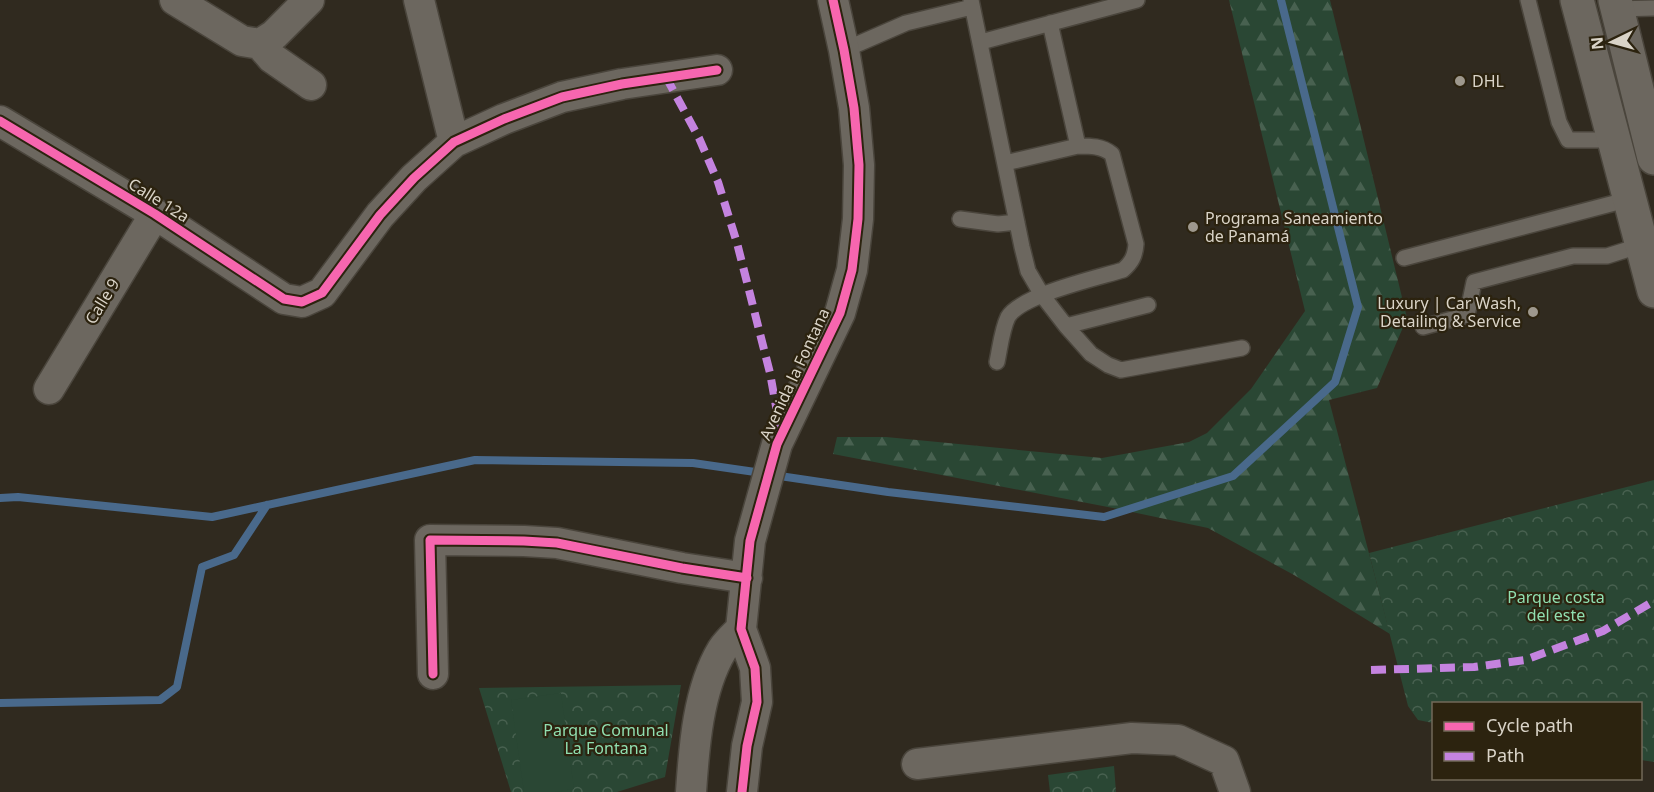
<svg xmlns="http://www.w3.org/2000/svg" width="1654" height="792" viewBox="0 0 1654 792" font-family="'Noto Sans',sans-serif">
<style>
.forest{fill:url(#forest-firs)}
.park{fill:url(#park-crowns)}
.pitch{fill:#2a4734}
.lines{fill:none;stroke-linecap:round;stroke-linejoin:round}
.stream{stroke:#49698b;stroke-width:8}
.service-casing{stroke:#4a453c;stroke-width:18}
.minor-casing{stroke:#4a453c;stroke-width:33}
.secondary-casing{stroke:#4a453c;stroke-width:36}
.service{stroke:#6c675f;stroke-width:15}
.minor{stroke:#6c675f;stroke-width:30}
.secondary{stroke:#6c675f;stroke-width:33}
.quiet{stroke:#c483df;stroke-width:8;stroke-dasharray:15 8;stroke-linecap:butt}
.cycleway-casing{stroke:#2c230f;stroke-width:13}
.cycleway{stroke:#f766af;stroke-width:9}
.poi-dot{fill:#9e988d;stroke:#2c230f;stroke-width:2}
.labels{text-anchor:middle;stroke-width:4.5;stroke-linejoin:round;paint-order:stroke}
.poi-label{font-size:16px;fill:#dad4c8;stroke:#2c230f;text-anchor:start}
.street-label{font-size:16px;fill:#dad4c8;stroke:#2c230f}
.park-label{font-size:16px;fill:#90dfb0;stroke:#2c230f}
</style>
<defs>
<pattern id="forest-firs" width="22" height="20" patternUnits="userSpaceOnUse" patternTransform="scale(1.5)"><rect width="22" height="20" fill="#2a4734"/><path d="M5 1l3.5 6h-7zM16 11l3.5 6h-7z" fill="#486150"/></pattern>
<pattern id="park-crowns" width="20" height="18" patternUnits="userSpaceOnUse" patternTransform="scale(1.5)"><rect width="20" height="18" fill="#2a4734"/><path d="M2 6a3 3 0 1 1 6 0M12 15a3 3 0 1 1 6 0" fill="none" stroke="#486150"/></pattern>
</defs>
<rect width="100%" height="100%" fill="#302a1f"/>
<path class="forest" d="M 1229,0 L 1330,0 L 1407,318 L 1377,388 L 1329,400 L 1390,634 L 1294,575 L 1208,528 L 1113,508 L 833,454 L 837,437 L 886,437 L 1102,458 L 1189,442 L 1207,433 L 1251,389 L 1305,311 Z"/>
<path class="park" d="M 1654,480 L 1654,762 L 1641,760 L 1640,704 L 1434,704 L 1433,723 L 1418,720 L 1408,706 L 1369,553 Z
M 681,685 L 665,777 L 617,792 L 511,792 L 479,688 Z
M 1114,766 L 1116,792 L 1050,792 L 1048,775 Z"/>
<path class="pitch" d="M 561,693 L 574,789 L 555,792 L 524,792 L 511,700 Z"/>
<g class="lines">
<path class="stream" d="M 773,475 L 888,492 L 1104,517 L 1233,476 L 1335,382 L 1358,307 L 1281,0
M 0,498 L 18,497 L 212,517 L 475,460 L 693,463 L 762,473
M 0,703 L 160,700 L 177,687 L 202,567 L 234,555 L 267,505"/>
<defs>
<path id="service" d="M 971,0 L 1022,247 L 1028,271 L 1042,295 L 1066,326 L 1091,354 L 1108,365 L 1121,370 L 1242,348
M 1528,0 L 1559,122 L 1568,140 L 1614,140
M 1617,9 L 1654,8
M 1050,23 L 1078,146
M 981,42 L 1137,0
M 844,50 L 906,23 L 972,7
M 960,219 L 998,224 L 1017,222
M 1404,258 L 1630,199
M 1066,326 L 1148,305
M 1423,327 L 1467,315 L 1474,282 L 1573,256 L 1607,256 L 1642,245
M 997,362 C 1000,348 1002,329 1008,317 C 1021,295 1097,278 1123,270 C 1132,262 1135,256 1136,244 L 1112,154 C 1102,146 1091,146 1078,146 L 1005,163"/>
<path id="minor" d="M 175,0 L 242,41 L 260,44
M 419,0 L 454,142
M 260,44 L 272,58 L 311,85
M 260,44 L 274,35 L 309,0
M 0,121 L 155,214 L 284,299 L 302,302 L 322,293 L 380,215 L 414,178 L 454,142 L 504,119 L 562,97 L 622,84 L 717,70
M 49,389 L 155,214
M 433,674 L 430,540 L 524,541 L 557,543 L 682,568 L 747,578
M 917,764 L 1132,738 L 1178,740 L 1224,761 L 1235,792
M 691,792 C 694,747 698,690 722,650 C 727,642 735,635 741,629
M 742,792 L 747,746 L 757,702 L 755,668 L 741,629 L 750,541 L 777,444 L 840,313 L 852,270 L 858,219 L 859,165 L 854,108 L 844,50 L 833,0"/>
<path id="secondary" d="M 1577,0 L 1654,291
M 1615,0 L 1654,158"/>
</defs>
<use href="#service" class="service-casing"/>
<use href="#minor" class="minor-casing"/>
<use href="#secondary" class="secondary-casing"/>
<use href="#service" class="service"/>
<use href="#minor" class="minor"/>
<use href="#secondary" class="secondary"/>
<path class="quiet" d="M 666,77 L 699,138 L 718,182 L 737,243 L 770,373 L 781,434
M 1371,670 L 1474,667 L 1525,660 L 1603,631 L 1654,601"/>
<defs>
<path id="cycleway" d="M 0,121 L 155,214 L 284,299 L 302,302 L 322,293 L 380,215 L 414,178 L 454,142 L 504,119 L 562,97 L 622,84 L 717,70
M 433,674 L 430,540 L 524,541 L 557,543 L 682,568 L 747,578
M 742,792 L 747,746 L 757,702 L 755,668 L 741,629 L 750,541 L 777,444 L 840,313 L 852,270 L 858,219 L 859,165 L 854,108 L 844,50 L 833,0"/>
</defs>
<use href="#cycleway" class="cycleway-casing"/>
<use href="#cycleway" class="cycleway"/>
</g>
<g class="poi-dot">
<circle cx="1460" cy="81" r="6"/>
<circle cx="1193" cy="227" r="6"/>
<circle cx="1533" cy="312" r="6"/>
</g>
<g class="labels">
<g class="poi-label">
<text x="1472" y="87">DHL</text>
<text x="1205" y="224">Programa Saneamiento<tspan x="1205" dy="18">de Panamá</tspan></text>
<text x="1521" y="309" text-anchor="end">Luxury | Car Wash,<tspan x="1521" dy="18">Detailing &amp; Service</tspan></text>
</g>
<g class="street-label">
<text transform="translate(159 200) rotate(32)" y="6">Calle 12a</text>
<text transform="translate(102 301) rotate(-59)" y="6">Calle 9</text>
<text transform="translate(794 374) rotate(-65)" y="6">Avenida la Fontana</text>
</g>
<g class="park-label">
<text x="1556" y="603">Parque costa<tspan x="1556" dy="18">del este</tspan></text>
<text x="606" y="736">Parque Comunal<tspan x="606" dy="18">La Fontana</tspan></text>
</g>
</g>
<rect x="1432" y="702" width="210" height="78" fill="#2c230f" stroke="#726a59" stroke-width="1.5"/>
<rect x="1444" y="722" width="30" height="9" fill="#f766af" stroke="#726a59" stroke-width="1.5"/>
<text x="1486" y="732" font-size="18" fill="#dad4c8">Cycle path</text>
<rect x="1444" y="752" width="30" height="9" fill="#c483df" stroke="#726a59" stroke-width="1.5"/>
<text x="1486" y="762" font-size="18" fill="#dad4c8">Path</text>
<g transform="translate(1612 42) rotate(265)" stroke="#2c230f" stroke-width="4.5" paint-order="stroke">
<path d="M0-4.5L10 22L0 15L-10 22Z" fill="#dad4c8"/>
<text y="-9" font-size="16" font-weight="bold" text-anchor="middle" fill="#dad4c8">N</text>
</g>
</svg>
